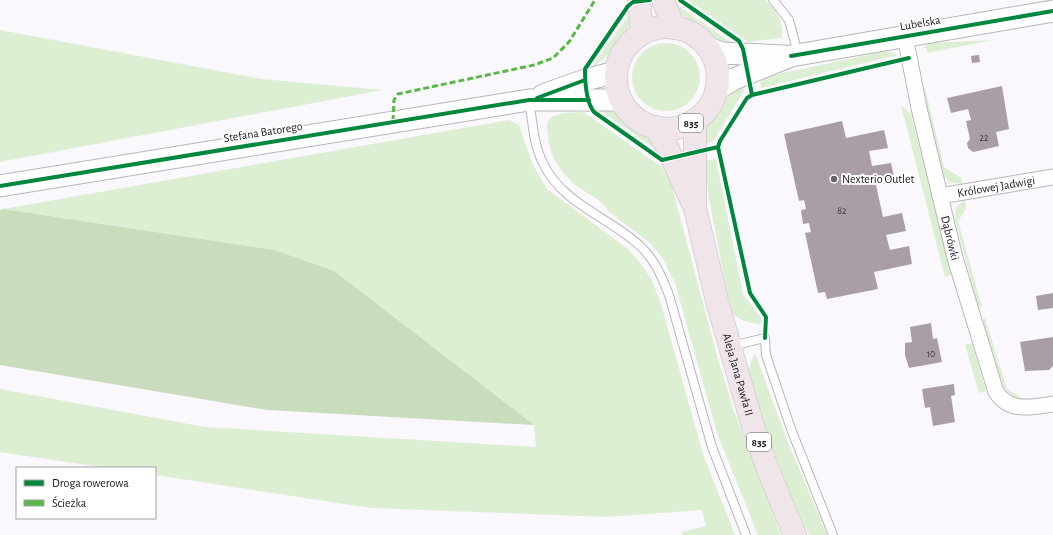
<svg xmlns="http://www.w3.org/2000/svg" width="1053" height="535" viewBox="0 0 1053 535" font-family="'Alegreya Sans',sans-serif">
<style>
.green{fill:#ddefd2}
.forest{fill:#c9ddbd}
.building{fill:#a99da8}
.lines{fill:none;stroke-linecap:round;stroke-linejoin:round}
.lane-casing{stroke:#b9b6bb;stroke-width:10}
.street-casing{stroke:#b9b6bb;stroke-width:17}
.secondary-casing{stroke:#b9b6bb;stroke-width:23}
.primary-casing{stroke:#d4d2d6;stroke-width:24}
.lane{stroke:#fefeff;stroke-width:8}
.street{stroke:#fefeff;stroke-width:15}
.secondary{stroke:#fefeff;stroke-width:21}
.primary{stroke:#f0e6ea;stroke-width:22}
.quiet{stroke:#58b947;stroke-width:3;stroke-dasharray:6 3;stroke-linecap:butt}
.cycleway-casing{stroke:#fff;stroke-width:6}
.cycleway{stroke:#00873e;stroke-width:4}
.poi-dot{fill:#68666b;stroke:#fff;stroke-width:1.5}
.labels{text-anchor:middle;stroke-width:4;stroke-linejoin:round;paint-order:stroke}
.number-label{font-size:10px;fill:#3e3940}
.shield{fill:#fff;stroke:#5f5d61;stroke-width:1}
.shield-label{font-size:11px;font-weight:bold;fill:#1a181d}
.street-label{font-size:12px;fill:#1a181d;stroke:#fff}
.poi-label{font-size:12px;fill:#1a181d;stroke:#fff;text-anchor:start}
</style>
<rect width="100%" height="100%" fill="#faf7fd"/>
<path class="green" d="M 688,0 L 765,0 C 777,11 784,22 782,38 L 748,42 Z
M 674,3 L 735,45 C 732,45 726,46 723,44 C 715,42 711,34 705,30 C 696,23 676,16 674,3 Z
M 632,10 L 631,22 L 627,30 L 619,37 L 609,54 L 590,70 Z
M 0,30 L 262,79 L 383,90 L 0,162 Z
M 993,40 L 928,53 L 926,48 L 921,49 L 930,43 Z
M632 77a34 34 0 1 1 68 0a34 34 0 1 1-68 0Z
M 886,51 L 898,55 L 761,88 L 760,78 Z
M 743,84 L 744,91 L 714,140 L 707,144 L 700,145 C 703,130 709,123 717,112 C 726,100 731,92 743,84 Z
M 925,88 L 944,167 L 961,178 L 962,184 L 949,182 L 943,175 L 923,90 Z
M 901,105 L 911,114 L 952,273 L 949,276 L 945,277 Z
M 598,109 L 609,109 L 614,111 L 630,127 L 653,142 L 661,153 Z
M 585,112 L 586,115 L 588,115 L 663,168 L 664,173 L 668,172 L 718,359 L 734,411 L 781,535 L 758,535 L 717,433 L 675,283 L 663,259 L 650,243 L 609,212 C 604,201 591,196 581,189 C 564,177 549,157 548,136 C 548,132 546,127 547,124 C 550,111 574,113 585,112 Z
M 509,120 L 519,125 L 532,163 L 547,189 L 628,249 L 638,260 L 652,280 L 661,304 L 703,454 L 735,535 L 683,535 L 681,532 L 706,526 L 702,510 L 607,517 L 371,508 L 155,475 L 155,468 L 107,468 L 0,452 L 0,389 L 205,427 L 536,447 L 534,425 L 274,250 L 3,209 Z
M 716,159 L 743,294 L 761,318 L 761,324 C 749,324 733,318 728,307 L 729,302 L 710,205 L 704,161 Z
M 965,200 L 966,209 L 958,221 L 982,307 L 978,306 L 955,220 L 956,207 Z
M 985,318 L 1007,389 L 1024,399 L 1013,397 L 1004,388 L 983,321 Z
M 972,343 L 986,391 L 979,393 L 965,345 Z
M 755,353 L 787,440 L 827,535 L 809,535 L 788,489 L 748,379 L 750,364 Z"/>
<path class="forest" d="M 3,209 L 274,250 L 334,271 L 534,425 L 267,410 L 0,365 L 0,210 Z"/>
<path class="building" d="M 979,55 L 980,62 L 972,63 L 971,56 Z
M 1002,86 L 1009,129 L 996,132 L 999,146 L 973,152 L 968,148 L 967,143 L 970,139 L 966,121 L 971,120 L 968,109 L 951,113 L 947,98 Z
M 842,121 L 846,138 L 884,130 L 888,148 L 869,151 L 872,166 L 891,163 L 895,181 L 876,185 L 883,217 L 902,213 L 906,231 L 886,235 L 890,250 L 909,246 L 912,264 L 874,272 L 878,289 L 827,299 L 825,292 L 818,293 L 805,233 L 811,232 L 809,223 L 803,224 L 801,210 L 806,209 L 804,200 L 799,201 L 784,134 Z
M 1053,293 L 1053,308 L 1038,310 L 1036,296 Z
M 931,323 L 933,339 L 937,338 L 942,362 L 909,368 L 905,355 L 905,343 L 912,342 L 910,327 Z
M 1053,337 L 1053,366 L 1049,370 L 1025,371 L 1020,342 Z
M 954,384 L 955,395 L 951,396 L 955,422 L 933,426 L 930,407 L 925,408 L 922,389 Z"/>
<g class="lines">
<defs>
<path id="lane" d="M 773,0 L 789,20 L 798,54
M 529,101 C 533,122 533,144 543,163 C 562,204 609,217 639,245 C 654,258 662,277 669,295 L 712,447 L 746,535
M 731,346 L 765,338 L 766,355 L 791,429 L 833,535"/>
<g id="street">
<path id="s1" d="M 905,36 L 919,108 L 955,258 L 996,392 C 1010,413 1031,407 1053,404"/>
<path id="s2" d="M 940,196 L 1053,177"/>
</g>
<path id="secondary" d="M 708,48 L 722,53 L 784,56
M 716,90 L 734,79 L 791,56 L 1053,11
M 543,95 L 585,80 L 616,72
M 0,186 L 529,100 L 621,100"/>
<g id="primary">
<path d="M 639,0 L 642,33"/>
<path d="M 663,0 L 674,28"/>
<circle cx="667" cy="78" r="51"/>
<path id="s3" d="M 695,120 L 695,208 L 717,301 L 752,423 L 768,470 L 795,535"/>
<path d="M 655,127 L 666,145 L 692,202"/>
</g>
</defs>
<use href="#lane" class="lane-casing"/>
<use href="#street" class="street-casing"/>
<use href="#secondary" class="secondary-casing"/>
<use href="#primary" class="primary-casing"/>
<use href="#lane" class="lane"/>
<use href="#street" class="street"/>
<use href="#secondary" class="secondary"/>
<use href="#primary" class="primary"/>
<path class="quiet" d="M 393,121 L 394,100 L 398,94 L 534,65 L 553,58 L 569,42 L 595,0"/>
<defs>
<path id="cycleway" d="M 650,0 L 633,2 L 628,6 L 585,69 C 585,81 586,102 594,112 L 662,160 L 718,147 L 720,141 L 747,98 L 752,95 L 743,49 L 739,41 L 680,0
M 791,56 L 1053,11
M 752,95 L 909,58
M 537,98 L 585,80
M 718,147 L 750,293 L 766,317 L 765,338
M 0,186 L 529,100 L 589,100"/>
</defs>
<use href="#cycleway" class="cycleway-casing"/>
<use href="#cycleway" class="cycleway"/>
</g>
<circle class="poi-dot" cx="834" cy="179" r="4"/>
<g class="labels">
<g class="number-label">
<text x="984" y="141">22</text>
<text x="842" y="214">82</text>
<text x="931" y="357">10</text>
</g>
<g class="shield">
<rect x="679" y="114" width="24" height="18" rx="3"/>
<rect x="747" y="433" width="24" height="18" rx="3"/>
</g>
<g class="shield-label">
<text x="691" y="127">835</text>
<text x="759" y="446">835</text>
</g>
<g class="street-label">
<text transform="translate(920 23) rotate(-10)" y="4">Lubelska</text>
<text transform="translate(263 132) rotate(-9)" y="4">Stefana Batorego</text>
<text dy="4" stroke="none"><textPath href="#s2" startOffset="57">Królowej Jadwigi</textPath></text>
<text dy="4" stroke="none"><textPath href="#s1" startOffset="207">Dąbrówki</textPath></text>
<text dy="4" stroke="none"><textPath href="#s3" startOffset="260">Aleja Jana Pawła II</textPath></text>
</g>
<g class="poi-label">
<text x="842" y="183">Nexterio Outlet</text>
</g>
</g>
<rect x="16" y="467" width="140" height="52" fill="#ffffff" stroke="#a3a3a5"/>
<rect x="24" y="480" width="20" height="6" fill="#00873e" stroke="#a3a3a5"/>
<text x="52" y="487" font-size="12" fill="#1a181d">Droga rowerowa</text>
<rect x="24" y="500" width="20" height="6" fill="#58b947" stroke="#a3a3a5"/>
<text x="52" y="507" font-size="12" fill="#1a181d">Ścieżka</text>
</svg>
